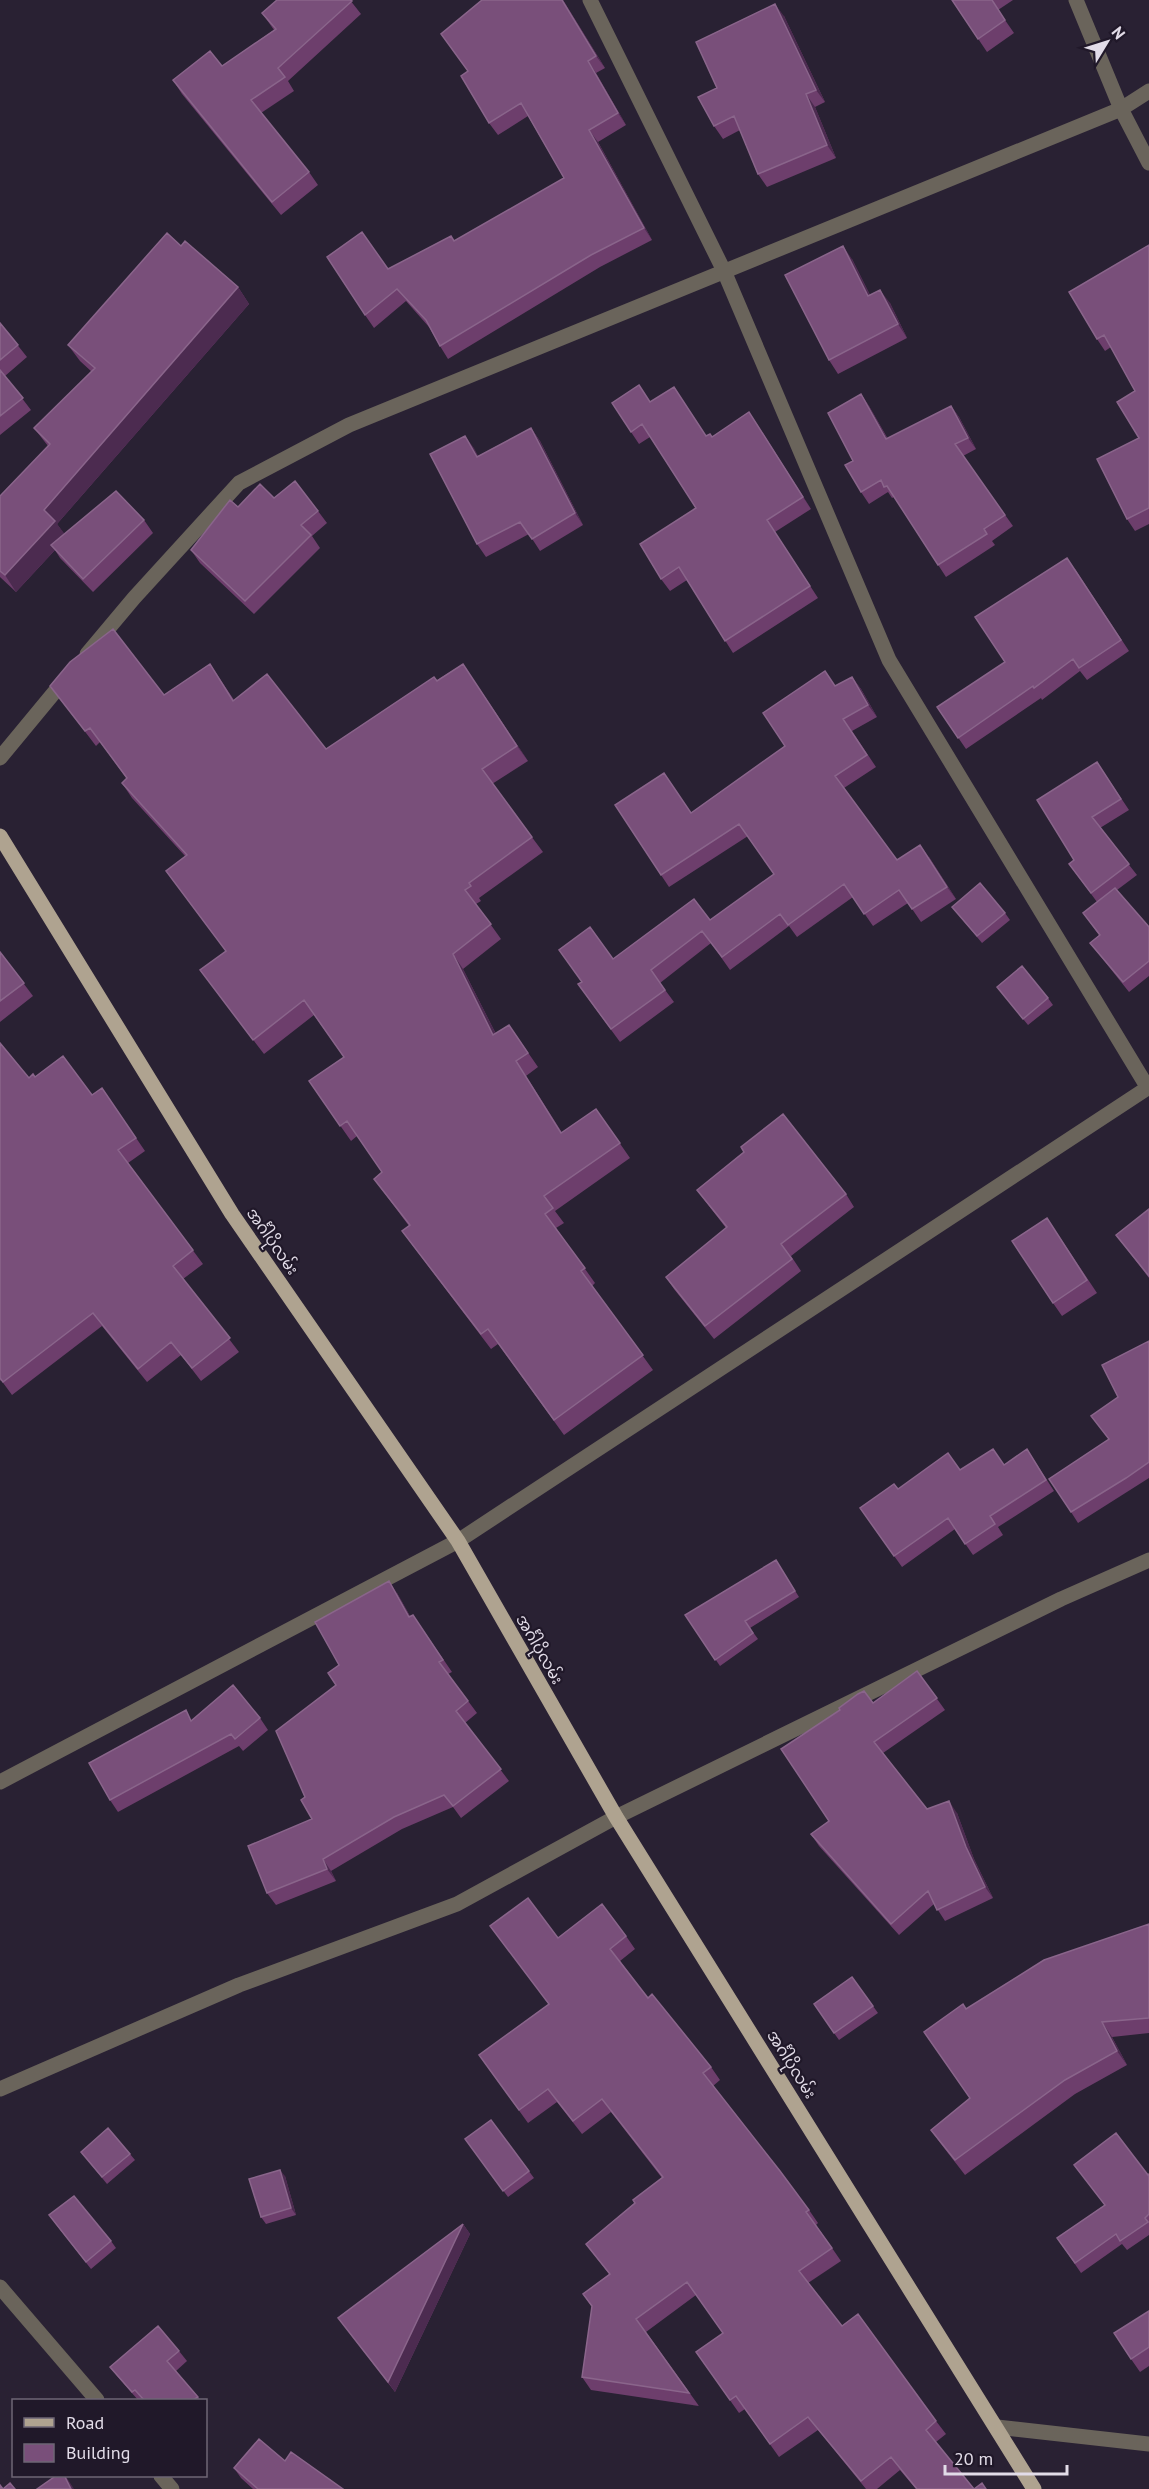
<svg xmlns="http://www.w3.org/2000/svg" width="1149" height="2489" viewBox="0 0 1149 2489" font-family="'PT Sans','Noto Sans Myanmar',sans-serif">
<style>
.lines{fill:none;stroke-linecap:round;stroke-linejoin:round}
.minor{stroke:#6a645b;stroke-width:15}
.primary{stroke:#afa390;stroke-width:15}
.wall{fill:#6d3e6c}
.shaded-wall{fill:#4c2b50}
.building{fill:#794f7a;stroke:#8a658b;stroke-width:1.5}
.labels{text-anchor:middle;stroke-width:4.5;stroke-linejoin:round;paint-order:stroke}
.street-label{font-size:16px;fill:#e2dce8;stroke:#201829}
</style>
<rect width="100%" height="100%" fill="#292133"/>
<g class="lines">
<path class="minor" d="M 590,0 L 724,271 L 889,660 L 1148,1088
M 1076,0 L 1121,109 L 1149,163
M 87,654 L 134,598 L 239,483 L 349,425 L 1121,109 L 1149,91
M 0,758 L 67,677
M 0,1782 L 458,1541 L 1149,1087
M 0,2089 L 239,1985 L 457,1904 L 616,1817 L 1061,1599 L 1149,1560
M 0,2287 L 97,2400
M 997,2427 L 1149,2444
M 161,2476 L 172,2489"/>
<path class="primary" d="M 0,836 L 232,1214 L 458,1541 L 616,1817 L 1034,2489"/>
</g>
<path class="wall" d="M 350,0 L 361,14 L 288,81 L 294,91 L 261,113 L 309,172 L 318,185 L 281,215 L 182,94 L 173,80 L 222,66 L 274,30 L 262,13 Z
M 482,0 L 563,0 L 605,68 L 596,73 L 626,125 L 598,142 L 652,240 L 600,267 L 448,359 L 440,346 L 429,327 L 406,301 L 374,328 L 365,315 L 388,269 L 455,241 L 564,178 L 528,116 L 498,135 L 489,123 L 468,71 L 441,34 Z
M 952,0 L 1013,0 L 998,10 L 1014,33 L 987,52 Z
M 784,16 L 825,102 L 815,107 L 836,158 L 767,187 L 758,174 L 740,130 L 723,139 L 714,126 L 717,88 Z
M 1149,245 L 1149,524 L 1135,531 L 1127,519 L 1139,438 L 1135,391 L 1111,347 L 1105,351 L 1097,339 Z
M 181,246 L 238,287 L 249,304 L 57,524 L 64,534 L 144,520 L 153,533 L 93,592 L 60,558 L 55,550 L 16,592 L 0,577 L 0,496 L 48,446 L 34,428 L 92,372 L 80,361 L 68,345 Z
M 852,259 L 870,295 L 890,303 L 907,338 L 838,374 L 829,360 Z
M 0,323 L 27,357 L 5,376 L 31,410 L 0,435 Z
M 674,387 L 706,436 L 712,436 L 757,424 L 811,509 L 775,532 L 818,598 L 733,653 L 687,580 L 670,591 L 661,579 L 696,508 L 650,437 L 639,444 L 631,432 L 651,402 Z
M 861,394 L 869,406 L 888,439 L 951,406 L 959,417 L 976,449 L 963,456 L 1013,526 L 992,541 L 995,545 L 946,577 L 894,497 L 892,498 L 888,492 L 869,504 L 861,492 L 853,461 Z
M 531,428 L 540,441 L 583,525 L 540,551 L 529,534 L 486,557 L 477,544 L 465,436 L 478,456 Z
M 274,498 L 318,511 L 327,523 L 312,536 L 320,548 L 254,614 L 200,563 L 191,550 L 238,507 Z
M 1075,569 L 1129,651 L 1087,680 L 1080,671 L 1042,700 L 1041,698 L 966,749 L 937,707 L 1005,662 Z
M 210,664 L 234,700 L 326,749 L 463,664 L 528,761 L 492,784 L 543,852 L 479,898 L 481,901 L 476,904 L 501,939 L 463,969 L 496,1034 L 509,1025 L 538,1067 L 526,1076 L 562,1133 L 596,1109 L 630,1158 L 555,1211 L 564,1223 L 556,1228 L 595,1283 L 592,1286 L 653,1370 L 564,1435 L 498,1344 L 491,1349 L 413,1246 L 402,1231 L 409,1226 L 374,1179 L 382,1172 L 357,1136 L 351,1141 L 309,1081 L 344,1057 L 314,1015 L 264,1054 L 200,970 L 226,951 L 166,871 L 185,856 L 132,798 L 122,783 L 127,779 L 100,742 L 96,746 L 50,686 L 164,695 Z
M 852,677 L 861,689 L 877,717 L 852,731 L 876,767 L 844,788 L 897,860 L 929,857 L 956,899 L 921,922 L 908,903 L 873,926 L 853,897 L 797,937 L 789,926 L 730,970 L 711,943 L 660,983 L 674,1002 L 620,1042 L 587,997 L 582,982 L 613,959 L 710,920 L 774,874 L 748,836 L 669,887 L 661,875 L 691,813 L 785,746 L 836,686 Z
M 1097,762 L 1129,810 L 1100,828 L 1137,875 L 1117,890 L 1149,927 L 1149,976 L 1129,992 L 1090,943 L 1099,935 L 1083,913 L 1097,902 L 1069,864 L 1074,860 Z
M 952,907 L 1005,913 L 1010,920 L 982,943 Z
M 0,952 L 33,996 L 0,1022 Z
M 997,987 L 1048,998 L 1053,1005 L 1028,1025 Z
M 0,1043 L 29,1078 L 35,1077 L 92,1095 L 102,1088 L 145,1151 L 128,1163 L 203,1264 L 183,1279 L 239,1352 L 201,1381 L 181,1355 L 147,1382 L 102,1326 L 12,1395 L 1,1380 L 0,1381 Z
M 697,1190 L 846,1194 L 854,1207 L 791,1256 L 801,1271 L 714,1339 L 674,1289 L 666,1277 L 726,1228 L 706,1202 Z
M 1149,1209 L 1149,1278 L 1116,1235 Z
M 1047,1218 L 1097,1293 L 1062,1316 L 1053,1303 Z
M 1149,1341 L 1149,1478 L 1078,1523 L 1071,1512 L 1109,1440 L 1118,1397 Z
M 1027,1449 L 1054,1491 L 998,1527 L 1003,1535 L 973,1555 L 955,1529 L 902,1567 L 860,1508 L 898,1489 L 960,1470 L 1004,1465 Z
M 776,1560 L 799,1597 L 750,1628 L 758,1639 L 720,1666 L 685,1615 Z
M 397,1593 L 410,1616 L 413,1615 L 452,1672 L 448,1674 L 477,1713 L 465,1723 L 509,1781 L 461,1818 L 453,1807 L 402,1829 L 331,1871 L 336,1881 L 276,1905 L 267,1893 L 312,1819 L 339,1665 Z
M 917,1671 L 945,1710 L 883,1753 L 927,1809 L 957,1813 L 974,1859 L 993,1898 L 945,1921 L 934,1904 L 899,1935 L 819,1846 L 811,1834 L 829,1821 L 873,1703 Z
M 260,1718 L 268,1730 L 243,1751 L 239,1746 L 118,1812 L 110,1800 Z
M 1149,1924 L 1149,2033 L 1112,2037 L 1127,2065 L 1075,2094 L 965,2175 L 941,2144 L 931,2130 L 970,2098 L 966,2009 Z
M 490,1926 L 558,1938 L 626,1936 L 635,1949 L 620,1961 L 648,1998 L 711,2067 L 720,2080 L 713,2086 L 809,2210 L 818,2223 L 816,2225 L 841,2261 L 808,2283 L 842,2326 L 936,2421 L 946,2434 L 936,2442 L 974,2489 L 986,2489 L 916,2489 L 900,2470 L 877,2489 L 866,2489 L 818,2430 L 779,2457 L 745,2409 L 739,2413 L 696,2352 L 723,2333 L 696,2295 L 646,2332 L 699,2406 L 591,2390 L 582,2377 L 592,2307 L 583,2294 L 609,2274 L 586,2244 L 635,2203 L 662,2178 L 611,2112 L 582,2134 L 557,2102 L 528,2123 L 479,2055 L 549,2004 Z
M 852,1977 L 878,2013 L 839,2040 L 834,2033 Z
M 491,2120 L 534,2178 L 508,2197 L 465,2139 Z
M 81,2152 L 130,2154 L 135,2160 L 107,2184 Z
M 1074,2165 L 1149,2174 L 1149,2235 L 1127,2250 L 1122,2244 L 1081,2273 L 1057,2238 L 1105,2205 Z
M 285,2176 L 296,2215 L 266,2224 L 261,2217 Z
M 54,2222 L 111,2241 L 116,2248 L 91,2269 Z
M 463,2224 L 470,2234 L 395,2392 L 338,2318 Z
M 1149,2311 L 1149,2366 L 1140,2372 L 1131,2359 Z
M 179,2351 L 187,2361 L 176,2371 L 200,2400 L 138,2400 L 118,2377 L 110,2367 Z
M 285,2461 L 343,2489 L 253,2489 L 241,2478 L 234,2468 Z"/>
<path class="shaded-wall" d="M 562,0 L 563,0 L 605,68 L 596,56 Z
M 775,4 L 784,16 L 825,102 L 816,90 Z
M 588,61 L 596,73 L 626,125 L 618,113 Z
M 806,94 L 815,107 L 836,158 L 827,145 Z
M 589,130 L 598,142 L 652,240 L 644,228 Z
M 843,246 L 852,259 L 877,309 L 868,296 Z
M 238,287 L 249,304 L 57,524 L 67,537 L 51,545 L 55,550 L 16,592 L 5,575 L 44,510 Z
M 880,290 L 890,303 L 907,338 L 898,324 Z
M 861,394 L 869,406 L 894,451 L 886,439 Z
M 951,406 L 959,417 L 976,449 L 968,438 Z
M 749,412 L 757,424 L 811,509 L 803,497 Z
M 531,428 L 540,441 L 583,525 L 575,513 Z
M 465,436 L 474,448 L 485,469 L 477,457 Z
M 463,664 L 473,679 L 528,761 L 517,746 Z
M 852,677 L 861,689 L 877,717 L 868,705 Z
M 920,845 L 929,857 L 956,899 L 947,887 Z
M 453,954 L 463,969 L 504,1050 L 493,1035 Z
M 516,1061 L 526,1076 L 572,1148 L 561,1133 Z
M 389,1581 L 397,1593 L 417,1629 L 409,1617 Z
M 949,1801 L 957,1813 L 974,1859 L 993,1898 L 985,1887 L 966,1847 Z
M 323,1859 L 331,1871 L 336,1881 L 327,1869 Z
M 1102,2022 L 1112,2037 L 1127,2065 L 1117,2051 Z
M 280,2170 L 285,2176 L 296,2215 L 291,2208 Z
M 463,2224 L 470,2234 L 395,2392 L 388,2382 Z
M 64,2475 L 65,2475 L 74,2489 L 71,2489 Z"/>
<path class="building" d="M 277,0 L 350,0 L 352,1 L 278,68 L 285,77 L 251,100 L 309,172 L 272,202 L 173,80 L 210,51 L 222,66 L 276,29 L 262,13 Z
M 482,0 L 562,0 L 596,56 L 588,61 L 618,113 L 589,130 L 644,228 L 591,255 L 440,346 L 426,320 L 397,289 L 365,315 L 327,257 L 362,232 L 388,269 L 451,236 L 454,241 L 564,178 L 521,103 L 489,123 L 461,76 L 468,71 L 441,34 Z
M 952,0 L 992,0 L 1005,20 L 978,39 Z
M 775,4 L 816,90 L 806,94 L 827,145 L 758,174 L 734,116 L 714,126 L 698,97 L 717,88 L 696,42 Z
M 167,233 L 181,246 L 185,241 L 238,287 L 44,510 L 55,521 L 5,575 L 0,571 L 0,496 L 50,444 L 34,428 L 95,368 L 68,345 Z
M 1149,245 L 1149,508 L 1127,519 L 1097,459 L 1139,438 L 1117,402 L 1135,391 L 1104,335 L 1097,339 L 1069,292 Z
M 843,246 L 868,296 L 880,290 L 898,324 L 829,360 L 785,275 Z
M 0,323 L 18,345 L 0,360 Z
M 0,370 L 23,398 L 0,416 Z
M 639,385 L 650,402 L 674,387 L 706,436 L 710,434 L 712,437 L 749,412 L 803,497 L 767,520 L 810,586 L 725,641 L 679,567 L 661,579 L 640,544 L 696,508 L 642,424 L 631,432 L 612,403 Z
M 861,394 L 886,439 L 951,406 L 968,438 L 955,444 L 1005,515 L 984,529 L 987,534 L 938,565 L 887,486 L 884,487 L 881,480 L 861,492 L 845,465 L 853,461 L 828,413 Z
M 531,428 L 575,513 L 532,539 L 520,522 L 477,544 L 430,454 L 465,436 L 477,457 Z
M 295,481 L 318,511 L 301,525 L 311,535 L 245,601 L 191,550 L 230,500 L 238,507 L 260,484 L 274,498 Z
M 116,491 L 144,520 L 83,579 L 51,545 Z
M 1067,558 L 1121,640 L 1079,668 L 1073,659 L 1034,688 L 1033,686 L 958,738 L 937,707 L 1005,662 L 975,617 Z
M 113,629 L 164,695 L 210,664 L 233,701 L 267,674 L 326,749 L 434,677 L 437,681 L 463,664 L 517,746 L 482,769 L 532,837 L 469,883 L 471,886 L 465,890 L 491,924 L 453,954 L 493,1035 L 509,1025 L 528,1053 L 516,1061 L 561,1133 L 596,1109 L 620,1143 L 544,1196 L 553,1208 L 545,1214 L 585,1268 L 581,1271 L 643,1355 L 554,1420 L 488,1329 L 481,1334 L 402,1231 L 410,1225 L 374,1179 L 382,1172 L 347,1121 L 340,1126 L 309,1081 L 344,1057 L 304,1000 L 253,1040 L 200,970 L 226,951 L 166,871 L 187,855 L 122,783 L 127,778 L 90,728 L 85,731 L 50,686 L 70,662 Z
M 825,671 L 835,686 L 852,677 L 868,705 L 843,719 L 867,755 L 835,776 L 897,860 L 920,845 L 947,887 L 912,909 L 899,890 L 864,914 L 844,884 L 788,925 L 780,914 L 722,957 L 702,931 L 651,970 L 665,990 L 611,1029 L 578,984 L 582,982 L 559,950 L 590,927 L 613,959 L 694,899 L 710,920 L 774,874 L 739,824 L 661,875 L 615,805 L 664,773 L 691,813 L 785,746 L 763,713 Z
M 1097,762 L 1121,799 L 1092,817 L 1129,864 L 1091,893 L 1069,864 L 1074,860 L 1037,800 Z
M 980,883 L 1005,913 L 977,936 L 952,907 Z
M 1115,888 L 1149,927 L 1149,961 L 1123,982 L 1090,943 L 1100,935 L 1083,913 Z
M 0,952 L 24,983 L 0,1001 Z
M 1022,966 L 1048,998 L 1023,1019 L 997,987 Z
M 0,1043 L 29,1078 L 33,1074 L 35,1077 L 63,1056 L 92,1095 L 102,1088 L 136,1138 L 118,1150 L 193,1250 L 173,1266 L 230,1338 L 192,1368 L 171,1342 L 138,1369 L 93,1313 L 3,1382 L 0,1378 Z
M 783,1114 L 846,1194 L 781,1244 L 792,1259 L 705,1326 L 666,1277 L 727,1227 L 697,1190 L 744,1152 L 741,1147 Z
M 1149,1209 L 1149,1276 L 1116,1235 Z
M 1047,1218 L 1087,1280 L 1053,1303 L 1012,1241 Z
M 1149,1341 L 1149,1462 L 1126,1478 L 1071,1512 L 1049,1479 L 1109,1439 L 1091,1416 L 1118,1397 L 1102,1365 Z
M 993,1449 L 1004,1465 L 1027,1449 L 1046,1480 L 990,1516 L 995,1524 L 965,1544 L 948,1518 L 894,1556 L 860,1508 L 894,1484 L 898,1489 L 948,1453 L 960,1470 Z
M 776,1560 L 795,1591 L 745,1621 L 753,1633 L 715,1660 L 685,1615 Z
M 389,1581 L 409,1617 L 413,1615 L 443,1660 L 439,1662 L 468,1701 L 456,1711 L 501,1769 L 453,1806 L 444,1795 L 394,1817 L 323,1859 L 327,1869 L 267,1893 L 248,1846 L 312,1819 L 301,1800 L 305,1797 L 276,1731 L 336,1685 L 328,1673 L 339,1665 L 315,1622 Z
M 917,1671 L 937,1698 L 874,1742 L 927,1809 L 949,1801 L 966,1847 L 985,1887 L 937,1910 L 928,1891 L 891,1924 L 811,1834 L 829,1821 L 781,1749 L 840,1710 L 839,1708 L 858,1694 L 864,1691 L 873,1703 Z
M 233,1685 L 260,1718 L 235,1739 L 231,1734 L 110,1800 L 89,1763 L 186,1710 L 191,1721 Z
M 528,1898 L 558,1938 L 602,1904 L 626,1936 L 610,1949 L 648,1998 L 652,1994 L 711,2067 L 703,2073 L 780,2171 L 809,2210 L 806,2212 L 832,2248 L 799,2271 L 842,2326 L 858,2314 L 936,2421 L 926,2430 L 974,2489 L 982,2483 L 986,2489 L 917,2489 L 891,2457 L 861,2481 L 808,2417 L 770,2444 L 736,2396 L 730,2400 L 696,2352 L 723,2333 L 687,2282 L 636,2319 L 689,2393 L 582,2377 L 592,2306 L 583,2294 L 610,2274 L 586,2244 L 635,2203 L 633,2200 L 663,2177 L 602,2099 L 573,2121 L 548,2089 L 519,2110 L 479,2055 L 549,2004 L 490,1926 Z
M 1149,1924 L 1149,2018 L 1102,2022 L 1117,2051 L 1065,2080 L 955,2160 L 931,2130 L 970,2098 L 924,2032 L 963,2004 L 966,2009 L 1044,1960 Z
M 852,1977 L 873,2006 L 834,2033 L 814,2004 Z
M 491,2120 L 529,2171 L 503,2191 L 465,2139 Z
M 108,2128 L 130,2154 L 102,2177 L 81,2152 Z
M 1116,2133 L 1148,2175 L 1149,2174 L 1149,2214 L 1145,2218 L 1148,2222 L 1120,2241 L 1116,2234 L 1075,2263 L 1057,2238 L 1105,2205 L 1074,2165 Z
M 280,2170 L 291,2208 L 261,2217 L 249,2179 Z
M 74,2196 L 111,2241 L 86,2262 L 49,2215 Z
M 463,2224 L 388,2382 L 338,2318 Z
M 1149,2311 L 1149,2347 L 1131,2359 L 1114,2333 Z
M 158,2326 L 179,2351 L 167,2361 L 198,2397 L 193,2400 L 144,2400 L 135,2390 L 132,2392 L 110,2367 Z
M 259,2439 L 285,2461 L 291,2452 L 343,2489 L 258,2489 L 234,2468 Z
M 57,2475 L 64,2475 L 71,2489 L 37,2489 Z
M 10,2483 L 15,2489 L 0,2489 L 0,2485 L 3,2489 Z"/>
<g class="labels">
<g class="street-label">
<text transform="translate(273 1241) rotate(55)" y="6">အင်္ဂါပိုလမ်း</text>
<text transform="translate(540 1649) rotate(60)" y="6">အင်္ဂါပိုလမ်း</text>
<text transform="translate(792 2064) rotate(58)" y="6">အင်္ဂါပိုလမ်း</text>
</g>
</g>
<rect x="12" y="2399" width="195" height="78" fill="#201829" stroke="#6e6675" stroke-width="1.5"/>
<rect x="24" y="2418" width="30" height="9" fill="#afa390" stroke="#6e6675" stroke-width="1.5"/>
<text x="66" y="2429" font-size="18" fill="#e2dce8">Road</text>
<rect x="24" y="2444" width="30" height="18" fill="#794f7a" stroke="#6e6675" stroke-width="1.5"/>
<text x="66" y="2459" font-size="18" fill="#e2dce8">Building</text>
<g transform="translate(1107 42) rotate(52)" stroke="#201829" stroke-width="4.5" paint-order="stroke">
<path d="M0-4.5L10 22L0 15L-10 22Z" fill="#e2dce8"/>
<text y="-9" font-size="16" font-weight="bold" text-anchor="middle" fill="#e2dce8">N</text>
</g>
<path d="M945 2465v9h122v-9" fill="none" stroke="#e2dce8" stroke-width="3"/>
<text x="954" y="2465" font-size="18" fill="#e2dce8" stroke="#201829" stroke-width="4.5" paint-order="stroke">20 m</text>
</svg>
